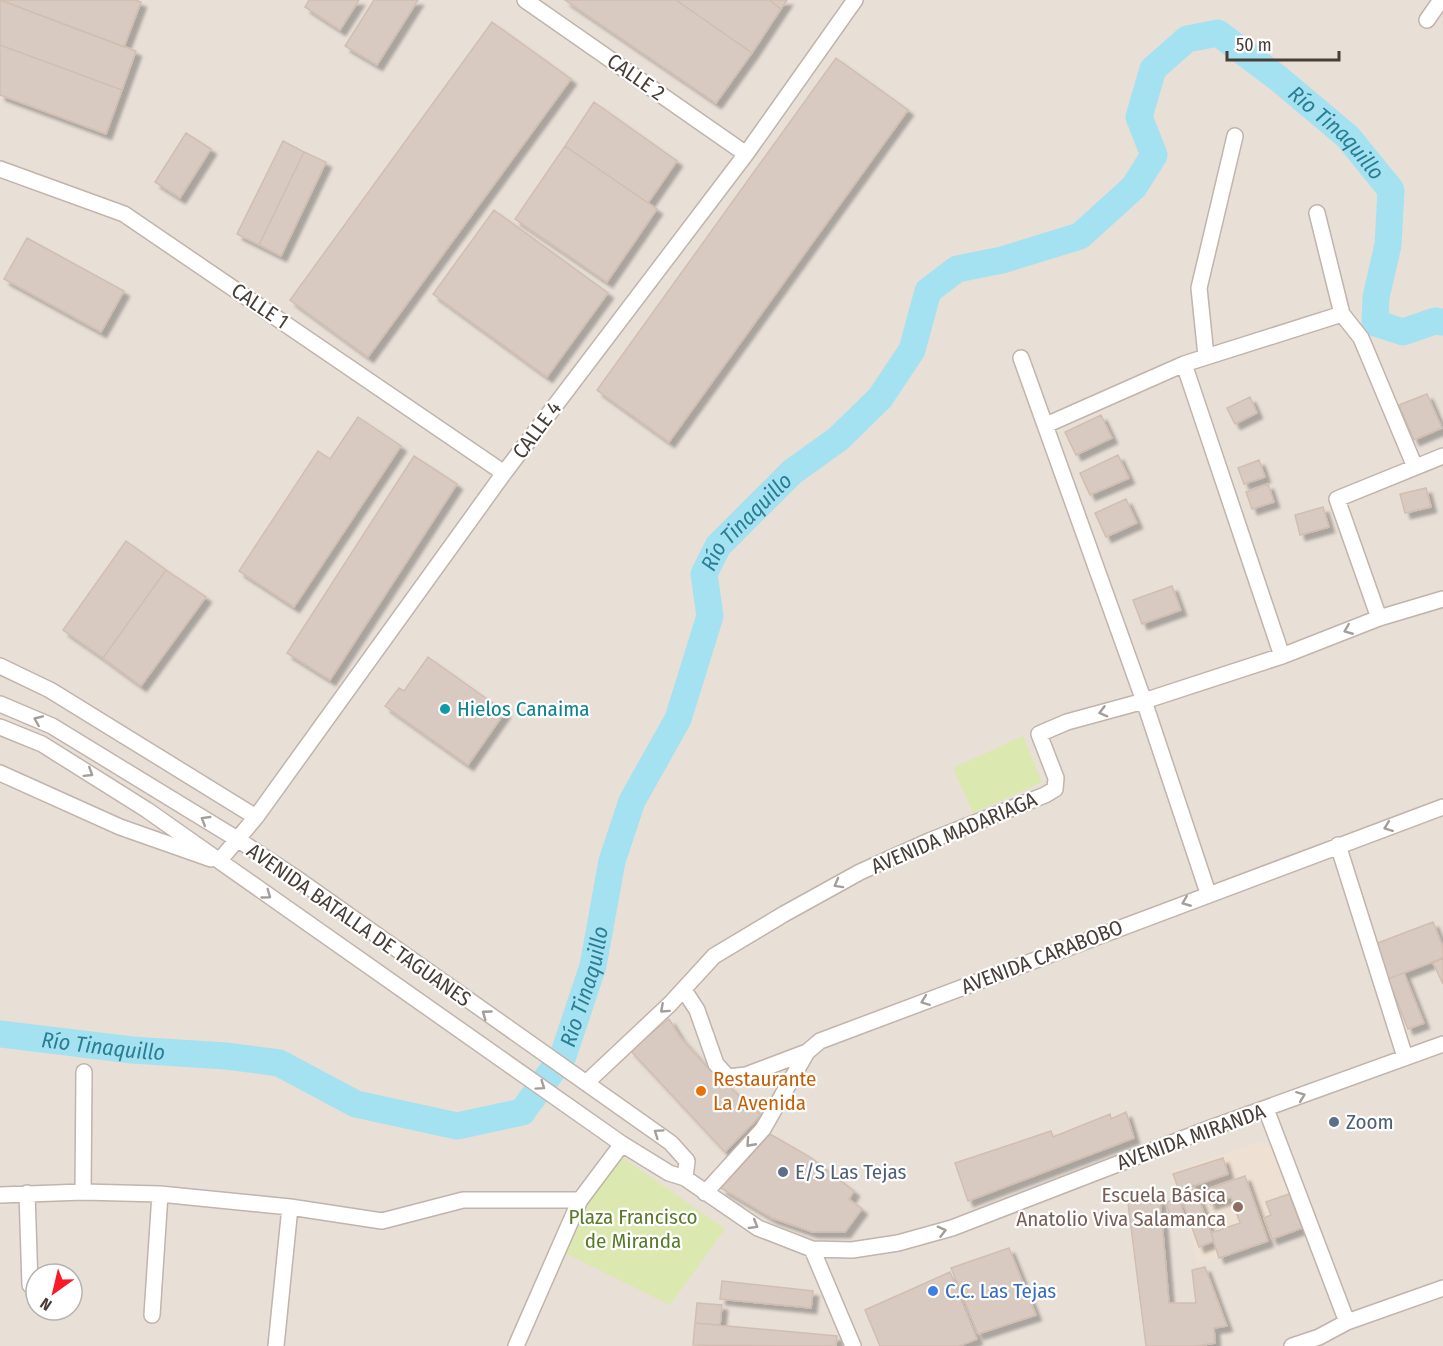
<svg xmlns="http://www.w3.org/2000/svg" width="1443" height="1346" viewBox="0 0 1443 1346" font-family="'Fira Sans Condensed',sans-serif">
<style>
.residential{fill:#e8dfd7;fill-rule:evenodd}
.education{fill:#eee0d2}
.green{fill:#dbe9b1}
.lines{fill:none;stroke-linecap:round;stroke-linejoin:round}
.river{stroke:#a5e2f1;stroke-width:27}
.building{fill:#d9cac1;stroke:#d1beb1;stroke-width:1.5;filter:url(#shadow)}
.minor-casing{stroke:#c0b4ab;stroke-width:18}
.minor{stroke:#fff;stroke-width:15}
.oneway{stroke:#a49e9b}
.culture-dot{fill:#0f9aa8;stroke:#fff;stroke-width:2}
.food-dot{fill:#e8710a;stroke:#fff;stroke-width:2}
.service-dot{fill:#5c6f8a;stroke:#fff;stroke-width:2}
.education-dot{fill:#8d6e63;stroke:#fff;stroke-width:2}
.shop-dot{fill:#3f7fe0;stroke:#fff;stroke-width:2}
.labels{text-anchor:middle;stroke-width:4.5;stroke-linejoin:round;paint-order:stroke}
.street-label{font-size:21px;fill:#483e37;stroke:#fff}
.culture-label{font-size:21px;fill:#0d838f;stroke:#fff;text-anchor:start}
.food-label{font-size:21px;fill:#c56008;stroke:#fff;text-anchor:start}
.service-label{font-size:21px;fill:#4e5e75;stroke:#fff;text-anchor:start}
.education-label{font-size:21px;fill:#785e54;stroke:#fff;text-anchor:end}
.park-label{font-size:21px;fill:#597b29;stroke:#fff}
.shop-label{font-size:21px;fill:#366cbe;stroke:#fff;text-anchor:start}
.water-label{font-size:22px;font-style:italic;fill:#287e95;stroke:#fff}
</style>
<defs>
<filter id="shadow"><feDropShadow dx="5.5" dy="5.5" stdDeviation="1.5" flood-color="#0004"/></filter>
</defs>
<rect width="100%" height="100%" fill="#f4eee9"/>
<path class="residential" d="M 0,0 L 1443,0 L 1443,1346 L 0,1346 ZM 36,1274 L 72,1274 L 72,1310 L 36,1310 Z"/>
<path class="education" d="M 1262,1141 L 1270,1143 L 1302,1228 L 1198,1264 L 1192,1249 L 1194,1245 L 1170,1172 Z"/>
<path class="green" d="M 1023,736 L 1042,782 L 973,813 L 953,768 Z
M 622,1157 L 725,1229 L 670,1305 L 565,1253 L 588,1200 Z"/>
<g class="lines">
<path class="river" id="s1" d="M 0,1034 L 132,1050 L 226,1056 L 279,1063 L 356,1104 L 457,1126 L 522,1112 L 563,1056 L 593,966 L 612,861 L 632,801 L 678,719 L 710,616 L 704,574 L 718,546 L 792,472 L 838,439 L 880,398 L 912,350 L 928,291 L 957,269 L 1002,260 L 1080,236 L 1134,187 L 1154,155 L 1139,117 L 1153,69 L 1187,39 L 1218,33 L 1279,79 L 1348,137 L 1391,190 L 1388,245 L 1376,297 L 1375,323 L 1403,332 L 1435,321 L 1443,322"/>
</g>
<path class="building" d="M 0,0 L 135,0 L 141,2 L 124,47 Z
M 0,0 L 136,51 L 122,90 L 0,45 Z
M 309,0 L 359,0 L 340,30 L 305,7 Z
M 374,0 L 418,0 L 377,65 L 345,46 Z
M 565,0 L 676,0 L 752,53 L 716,103 Z
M 676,0 L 769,0 L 781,9 L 752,53 Z
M 769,0 L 787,0 L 781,9 Z
M 492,22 L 571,79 L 368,357 L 290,300 Z
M 0,45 L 122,90 L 106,134 L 0,95 Z
M 836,58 L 908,110 L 669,442 L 597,390 Z
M 594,102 L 677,161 L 648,203 L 565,146 Z
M 186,133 L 211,149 L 180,198 L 155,182 Z
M 283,141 L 304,152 L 259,245 L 237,234 Z
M 565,146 L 657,209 L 607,282 L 515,219 Z
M 304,152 L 326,162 L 281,256 L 259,245 Z
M 494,210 L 608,293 L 547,377 L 433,294 Z
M 27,238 L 124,291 L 101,332 L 4,279 Z
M 1427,394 L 1442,428 L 1414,440 L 1399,405 Z
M 1250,397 L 1257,413 L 1235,424 L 1227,408 Z
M 1101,415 L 1112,438 L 1076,455 L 1065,432 Z
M 358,417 L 401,446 L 294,607 L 239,571 L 318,451 L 330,459 Z
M 1118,455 L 1129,478 L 1090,495 L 1080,473 Z
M 414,456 L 457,484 L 330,680 L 287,653 Z
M 1259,460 L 1265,477 L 1244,484 L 1238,468 Z
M 1268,484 L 1274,502 L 1252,509 L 1246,492 Z
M 1426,488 L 1431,507 L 1405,513 L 1400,494 Z
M 1126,499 L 1137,523 L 1106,537 L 1095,513 Z
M 1323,507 L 1329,527 L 1300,535 L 1295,515 Z
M 126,541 L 166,570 L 103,658 L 63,630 Z
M 166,570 L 206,597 L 141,686 L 103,658 Z
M 1172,586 L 1181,610 L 1142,624 L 1133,600 Z
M 428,657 L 505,712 L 468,765 L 385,706 L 399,688 L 404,691 Z
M 1433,922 L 1443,947 L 1443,958 L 1388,979 L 1375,944 Z
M 1443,958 L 1443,984 L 1433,963 Z
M 1404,973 L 1424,1023 L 1408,1029 L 1388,979 Z
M 669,1019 L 680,1037 L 707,1067 L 761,1115 L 725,1152 L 630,1050 Z
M 1126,1112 L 1134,1138 L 968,1201 L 955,1163 L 1051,1131 L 1053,1137 L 1110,1114 L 1111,1119 Z
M 770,1134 L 810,1157 L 854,1191 L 849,1199 L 862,1209 L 845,1232 L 812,1232 L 772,1218 L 721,1188 Z
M 1223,1158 L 1228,1174 L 1179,1191 L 1173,1174 Z
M 1245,1176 L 1268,1241 L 1219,1258 L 1211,1233 L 1240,1223 L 1231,1197 L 1210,1204 L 1205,1190 Z
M 1194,1185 L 1214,1241 L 1199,1247 L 1179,1191 Z
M 1289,1194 L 1302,1228 L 1272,1239 L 1264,1218 L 1271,1215 L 1266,1202 Z
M 1160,1199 L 1169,1303 L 1196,1303 L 1192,1270 L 1205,1267 L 1227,1326 L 1214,1328 L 1215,1343 L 1196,1346 L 1146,1346 L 1128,1203 Z
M 1179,1199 L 1184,1215 L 1171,1219 L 1166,1202 Z
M 1009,1248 L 1036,1315 L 978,1334 L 951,1268 Z
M 950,1272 L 977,1339 L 959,1346 L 880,1346 L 865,1310 Z
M 722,1281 L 813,1291 L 811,1308 L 720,1299 Z
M 697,1303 L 722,1305 L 720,1325 L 695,1323 Z
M 695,1323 L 837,1336 L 836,1346 L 693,1345 Z"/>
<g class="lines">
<defs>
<path id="minor" d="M 525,0 L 746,154
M 1427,20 L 1441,0
M 0,169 L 124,214 L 504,473
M 1317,213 L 1342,314
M 1206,356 L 1199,288 L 1235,136
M 1021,358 L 1144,701 L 1208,893
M 1184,364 L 1342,314 L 1361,338 L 1415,467
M 1046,425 L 1184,364 L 1282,656
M 1379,618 L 1337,499 L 1443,456
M 0,666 L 50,690 L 256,817
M 0,704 L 52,726 L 237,839 L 299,880 L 671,1143 L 687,1161 L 685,1178
M 0,727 L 42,744 L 147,810 L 622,1144 L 669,1173 L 685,1178 L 758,1228 L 812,1249 L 852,1250 L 898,1243 L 952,1228 L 1208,1129 L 1443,1044
M 0,773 L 120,827 L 211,859
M 1338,845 L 1405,1057
M 220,860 L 256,817 L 504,473 L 746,154 L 855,0
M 684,990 L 697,1010 L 716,1064 L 728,1077 L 746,1075 L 807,1052
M 586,1083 L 670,1004 L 714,956 L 784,914 L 860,872 L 929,841 L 1045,795 L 1055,789 L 1056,778 L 1039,734 L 1067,722 L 1144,701 L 1282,656 L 1379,618 L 1443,599
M 1266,1109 L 1347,1322
M 83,1192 L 84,1072
M 27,1193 L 30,1285
M 705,1193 L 763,1129 L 807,1052 L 820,1041 L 1443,807
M 0,1195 L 83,1192 L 160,1194 L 290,1207 L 382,1221 L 463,1200 L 580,1200 L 622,1144
M 812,1249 L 853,1346
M 152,1315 L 160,1194
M 276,1346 L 290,1207
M 516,1346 L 580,1200
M 1292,1346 L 1319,1337 L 1347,1322 L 1443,1288"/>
</defs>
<use href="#minor" class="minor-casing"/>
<use href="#minor" class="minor"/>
</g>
<defs><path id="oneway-chevron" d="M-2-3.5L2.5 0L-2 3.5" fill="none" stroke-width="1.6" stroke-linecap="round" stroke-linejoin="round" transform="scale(1.5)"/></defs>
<g class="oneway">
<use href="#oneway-chevron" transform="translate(1348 630) rotate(158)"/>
<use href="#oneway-chevron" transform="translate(1103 712) rotate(165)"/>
<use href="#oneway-chevron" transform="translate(38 720) rotate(-157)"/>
<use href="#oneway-chevron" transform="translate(89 773) rotate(32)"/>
<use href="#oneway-chevron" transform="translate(205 820) rotate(-149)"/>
<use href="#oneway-chevron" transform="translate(1388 827) rotate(159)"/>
<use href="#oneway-chevron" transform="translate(838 884) rotate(151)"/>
<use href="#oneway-chevron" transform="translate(267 895) rotate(36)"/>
<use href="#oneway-chevron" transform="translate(1186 902) rotate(158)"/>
<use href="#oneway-chevron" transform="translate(925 1001) rotate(159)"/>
<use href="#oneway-chevron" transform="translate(664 1009) rotate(138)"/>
<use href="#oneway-chevron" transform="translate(486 1014) rotate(-144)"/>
<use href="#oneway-chevron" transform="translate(541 1086) rotate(35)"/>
<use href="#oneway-chevron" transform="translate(1301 1096) rotate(-21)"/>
<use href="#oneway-chevron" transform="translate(658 1133) rotate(-145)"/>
<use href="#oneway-chevron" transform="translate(750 1143) rotate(132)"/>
<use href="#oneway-chevron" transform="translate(754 1225) rotate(31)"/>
<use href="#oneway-chevron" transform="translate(942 1231) rotate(-15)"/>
</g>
<circle class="culture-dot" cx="445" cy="709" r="6"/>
<circle class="food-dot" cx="701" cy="1091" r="6"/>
<g class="service-dot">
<circle cx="1334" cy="1122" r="6"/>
<circle cx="783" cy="1172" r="6"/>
</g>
<circle class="education-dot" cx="1238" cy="1207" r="6"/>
<circle class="shop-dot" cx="933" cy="1291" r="6"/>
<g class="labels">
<g class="street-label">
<text transform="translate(636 77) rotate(35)" y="7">CALLE 2</text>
<text transform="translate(260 306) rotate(34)" y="7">CALLE 1</text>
<text transform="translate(537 430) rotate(-53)" y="7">CALLE 4</text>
<text transform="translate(954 833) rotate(-23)" y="7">AVENIDA MADARIAGA</text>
<text transform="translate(359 925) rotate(35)" y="7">AVENIDA BATALLA DE TAGUANES</text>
<text transform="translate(1042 957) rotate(-21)" y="7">AVENIDA CARABOBO</text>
<text transform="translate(1191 1137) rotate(-20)" y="7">AVENIDA MIRANDA</text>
</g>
<g class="culture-label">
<text x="457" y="716">Hielos Canaima</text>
</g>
<g class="food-label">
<text x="713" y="1086">Restaurante<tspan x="713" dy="24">La Avenida</tspan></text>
</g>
<g class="service-label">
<text x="1346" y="1129">Zoom</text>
<text x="795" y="1179">E/S Las Tejas</text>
</g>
<g class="education-label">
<text x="1226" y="1202">Escuela Básica<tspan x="1226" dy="24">Anatolio Viva Salamanca</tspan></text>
</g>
<g class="park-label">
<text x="633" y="1224">Plaza Francisco<tspan x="633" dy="24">de Miranda</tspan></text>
</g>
<g class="shop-label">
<text x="945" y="1298">C.C. Las Tejas</text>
</g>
<g class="water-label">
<text dy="8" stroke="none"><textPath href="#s1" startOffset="2084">Río Tinaquillo</textPath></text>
<text dy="8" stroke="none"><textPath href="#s1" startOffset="1184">Río Tinaquillo</textPath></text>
<text dy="8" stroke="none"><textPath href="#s1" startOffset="680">Río Tinaquillo</textPath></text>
<text dy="8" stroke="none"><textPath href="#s1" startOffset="104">Río Tinaquillo</textPath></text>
</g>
</g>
<g transform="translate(54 1292) rotate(214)"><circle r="28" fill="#ffffff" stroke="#b6b2af" stroke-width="1.5"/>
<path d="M0-4.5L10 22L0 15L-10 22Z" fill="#fc1826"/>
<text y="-9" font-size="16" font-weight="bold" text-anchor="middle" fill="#483e37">N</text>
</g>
<path d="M1227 51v9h112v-9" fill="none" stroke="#483e37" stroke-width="3"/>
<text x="1236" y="51" font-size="18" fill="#483e37" stroke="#ffffff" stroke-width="4.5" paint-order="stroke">50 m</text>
</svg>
